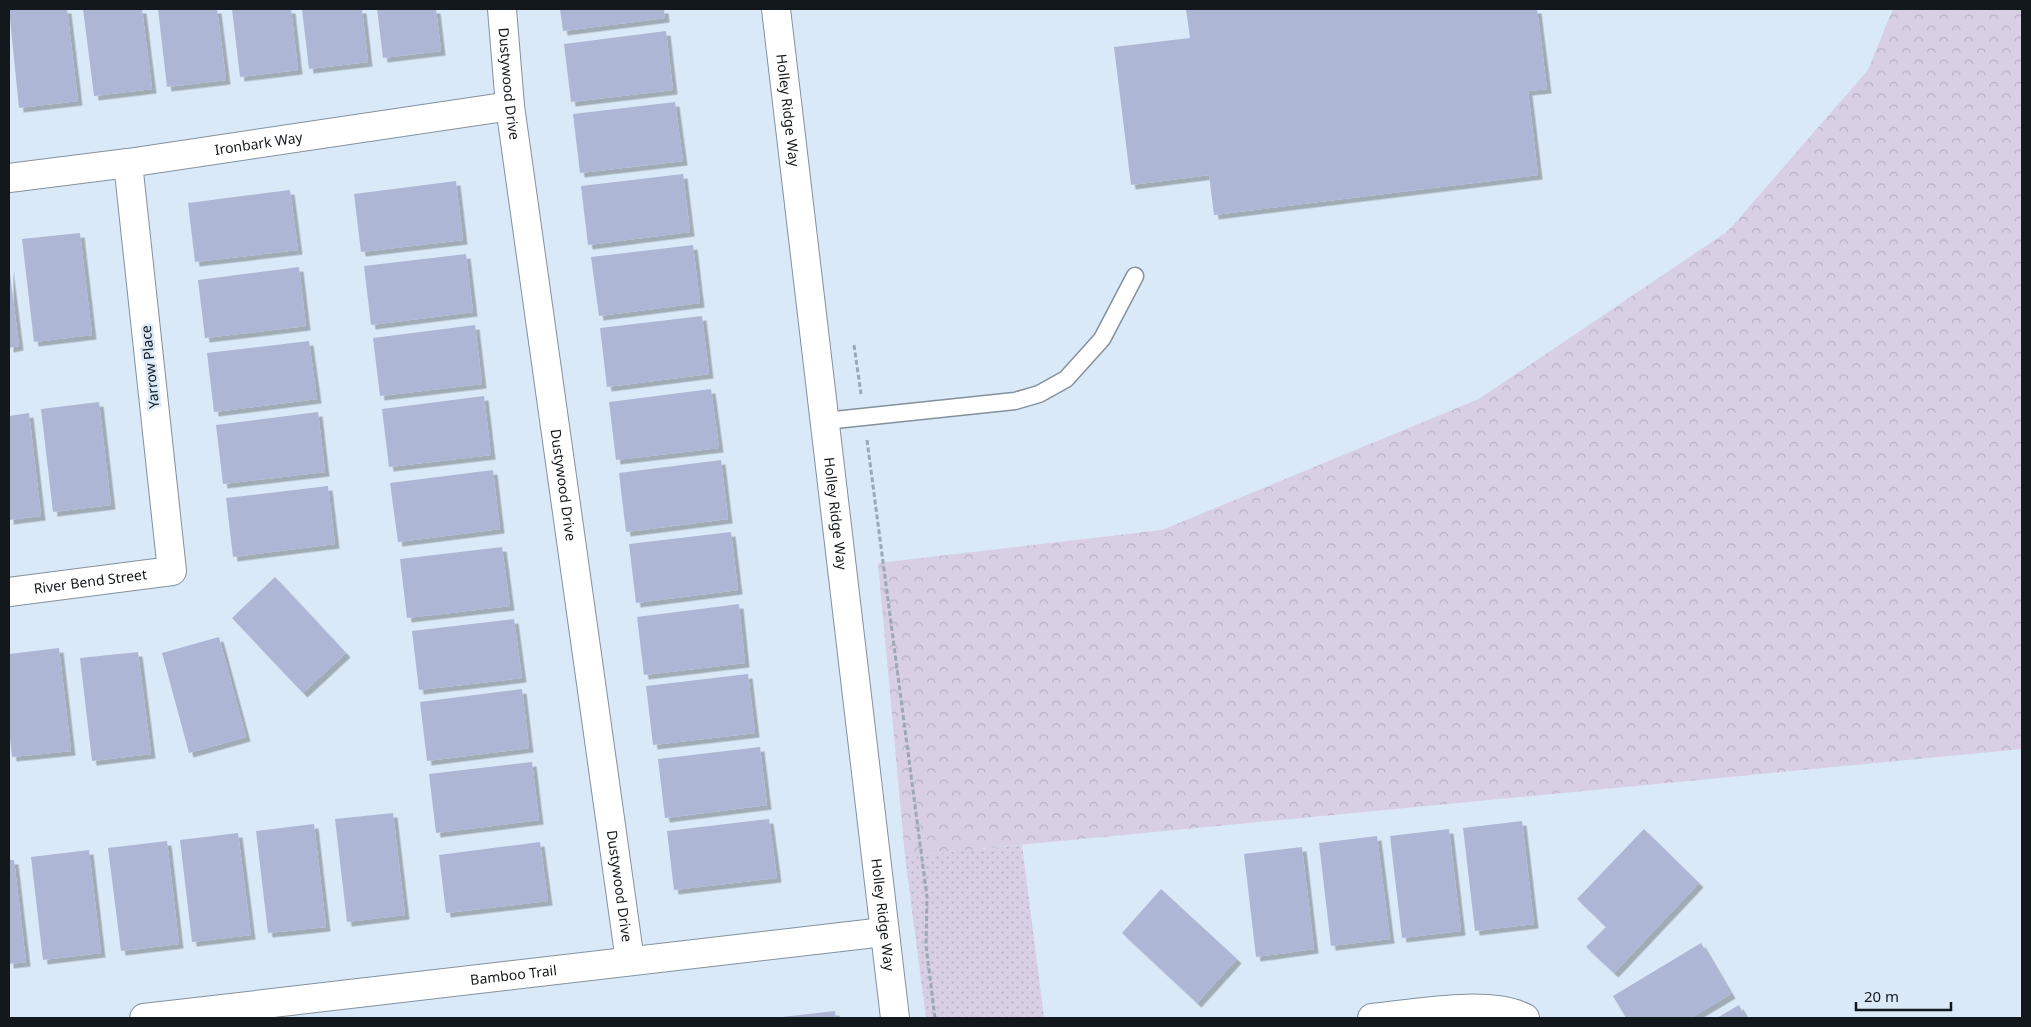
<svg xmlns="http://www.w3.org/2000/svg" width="2031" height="1027" viewBox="0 0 2031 1027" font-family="'Noto Sans',sans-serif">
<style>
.grass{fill:url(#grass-dots)}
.forest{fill:url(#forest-crowns)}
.building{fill:#aeb6d6;filter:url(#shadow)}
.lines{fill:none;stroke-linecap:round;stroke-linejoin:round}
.lane-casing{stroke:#83919e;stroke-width:19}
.street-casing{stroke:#83919e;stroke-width:30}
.secondary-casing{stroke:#83919e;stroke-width:30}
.path{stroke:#9ca8b3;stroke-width:3;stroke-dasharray:5 2.5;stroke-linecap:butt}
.lane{stroke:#fff;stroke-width:16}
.street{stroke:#fff;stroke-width:28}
.secondary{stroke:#fff;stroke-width:28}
.labels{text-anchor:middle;stroke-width:5;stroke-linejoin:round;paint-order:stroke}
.street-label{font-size:14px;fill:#13181d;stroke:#dae9f7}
</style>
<defs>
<pattern id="grass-dots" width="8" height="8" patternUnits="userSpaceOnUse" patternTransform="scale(1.25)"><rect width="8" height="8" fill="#d8cfe5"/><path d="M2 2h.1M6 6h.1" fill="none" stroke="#b8b1c4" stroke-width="1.8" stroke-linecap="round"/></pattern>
<pattern id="forest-crowns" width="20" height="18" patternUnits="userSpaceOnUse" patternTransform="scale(1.25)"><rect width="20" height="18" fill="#d8cfe5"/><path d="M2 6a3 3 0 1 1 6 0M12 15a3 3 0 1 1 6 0" fill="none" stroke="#b8b1c4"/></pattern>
<filter id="shadow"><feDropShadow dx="4.5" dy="4.5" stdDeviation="0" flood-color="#0004"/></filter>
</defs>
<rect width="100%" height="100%" fill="#dae9f7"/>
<path class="grass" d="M 1022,845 L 1044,1018 L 926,1018 L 905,856 Z"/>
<path class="forest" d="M 1893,9 L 2022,9 L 2022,749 L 905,856 L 878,563 L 1162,530 L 1479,399 L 1728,231 L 1868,70 Z"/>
<path class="building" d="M 9,9 L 67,9 L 78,101 L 19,108 Z
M 83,9 L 142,9 L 152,89 L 94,96 Z
M 158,9 L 217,9 L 226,80 L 167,87 Z
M 232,9 L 291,9 L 298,70 L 240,77 Z
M 302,9 L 362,9 L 368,62 L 309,69 Z
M 377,9 L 436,9 L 441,51 L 383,58 Z
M 560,9 L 664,9 L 665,18 L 563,31 Z
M 1186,9 L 1537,9 L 1547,89 L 1528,91 L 1538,175 L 1214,215 L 1209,175 L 1131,185 L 1114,47 L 1190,38 Z
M 666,31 L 673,90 L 571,102 L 564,44 Z
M 675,102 L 683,161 L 580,173 L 573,114 Z
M 683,174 L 690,232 L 588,245 L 581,186 Z
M 456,181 L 463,240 L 361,252 L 354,194 Z
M 290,190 L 298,250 L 195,262 L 188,203 Z
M 80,233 L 92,335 L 34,342 L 22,239 Z
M 693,245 L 700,303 L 599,316 L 591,257 Z
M 466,254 L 473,312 L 371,325 L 364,266 Z
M 9,266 L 19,346 L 9,348 Z
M 299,267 L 306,326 L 205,338 L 198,280 Z
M 702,316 L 709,374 L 607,387 L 600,328 Z
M 475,325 L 482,384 L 380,396 L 373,338 Z
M 309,341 L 317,399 L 214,412 L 207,353 Z
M 711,389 L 719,448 L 616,460 L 609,402 Z
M 484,396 L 491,455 L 389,467 L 382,409 Z
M 99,402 L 111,505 L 53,512 L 41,409 Z
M 318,412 L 325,472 L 223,484 L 216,425 Z
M 29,413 L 41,516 L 9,520 L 9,416 Z
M 721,460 L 728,519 L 626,532 L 619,473 Z
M 493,470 L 500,529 L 398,542 L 390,483 Z
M 328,486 L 335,544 L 233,557 L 226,498 Z
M 731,532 L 738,590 L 636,603 L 629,544 Z
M 502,547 L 510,606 L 407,618 L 400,559 Z
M 275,577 L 346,653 L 303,693 L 232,618 Z
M 739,604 L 745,663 L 644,675 L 637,617 Z
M 514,619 L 522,678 L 419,690 L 412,631 Z
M 219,637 L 246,737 L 189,753 L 162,653 Z
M 59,648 L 71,751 L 12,757 L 9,728 L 9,654 Z
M 138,652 L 151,754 L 92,761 L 80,658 Z
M 748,674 L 755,733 L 653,745 L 646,686 Z
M 522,689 L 529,748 L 427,761 L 420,702 Z
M 760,747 L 767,805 L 665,818 L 658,759 Z
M 532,762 L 539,820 L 436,833 L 429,774 Z
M 393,813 L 405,915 L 347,922 L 335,819 Z
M 769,819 L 777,878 L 674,890 L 667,831 Z
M 1522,821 L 1534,924 L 1475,931 L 1463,828 Z
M 314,824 L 326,927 L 268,933 L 256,831 Z
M 1449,829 L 1461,931 L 1402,938 L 1390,836 Z
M 1644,829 L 1699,883 L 1614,973 L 1586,947 L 1606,927 L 1577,899 Z
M 238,833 L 251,935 L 192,942 L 180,840 Z
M 1377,836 L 1390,939 L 1331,946 L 1319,843 Z
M 167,841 L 179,944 L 121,951 L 108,848 Z
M 540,842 L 548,901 L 446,913 L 439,855 Z
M 1302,847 L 1314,949 L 1256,957 L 1244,854 Z
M 89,850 L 101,953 L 43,960 L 31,857 Z
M 9,860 L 14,860 L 26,962 L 9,964 Z
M 1161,889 L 1237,959 L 1197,1003 L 1122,933 Z
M 1701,943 L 1731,994 L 1691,1018 L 1626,1018 L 1613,996 Z
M 1739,1005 L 1746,1018 L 1717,1018 Z
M 835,1011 L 836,1018 L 782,1018 L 782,1017 Z"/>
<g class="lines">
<defs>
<path id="lane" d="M 825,421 L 1015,401 L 1039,394 L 1066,379 L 1102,339 L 1135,276"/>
<g id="street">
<path id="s1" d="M 502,9 L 510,106 L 630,961"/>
<path id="s2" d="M 9,178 L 128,163 L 510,106"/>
<path id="s3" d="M 9,592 L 172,571 L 128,163"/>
<path id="s4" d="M 144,1018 L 884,932"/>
<path d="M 1372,1018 C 1413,1014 1490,999 1525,1018"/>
</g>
<g id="secondary">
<path id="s5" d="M 776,9 L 895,1018"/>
</g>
</defs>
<use href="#lane" class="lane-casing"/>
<use href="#street" class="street-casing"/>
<use href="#secondary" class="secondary-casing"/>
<path class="path" d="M 854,345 L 861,394
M 867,440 L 927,897 L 926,946 L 935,1018"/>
<use href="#lane" class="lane"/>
<use href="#street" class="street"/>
<use href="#secondary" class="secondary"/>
</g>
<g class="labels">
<g class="street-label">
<text dy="5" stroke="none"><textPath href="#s1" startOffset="75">Dustywood Drive</textPath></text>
<text dy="5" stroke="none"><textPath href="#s5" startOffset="102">Holley Ridge Way</textPath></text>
<text dy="5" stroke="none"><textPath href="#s2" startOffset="252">Ironbark Way</textPath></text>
<text transform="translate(150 367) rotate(-96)" y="5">Yarrow Place</text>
<text dy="5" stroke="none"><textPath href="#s1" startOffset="480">Dustywood Drive</textPath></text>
<text dy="5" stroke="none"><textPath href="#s5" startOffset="508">Holley Ridge Way</textPath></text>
<text dy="5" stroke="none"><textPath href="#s3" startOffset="82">River Bend Street</textPath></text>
<text dy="5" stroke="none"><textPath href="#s1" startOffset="885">Dustywood Drive</textPath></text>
<text dy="5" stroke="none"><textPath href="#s5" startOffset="912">Holley Ridge Way</textPath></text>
<text dy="5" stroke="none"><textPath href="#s4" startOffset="372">Bamboo Trail</textPath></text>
</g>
</g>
<rect width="2031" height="1027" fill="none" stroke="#13181d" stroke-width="20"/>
<path d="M1856 1002v8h95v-8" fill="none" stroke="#13181d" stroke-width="2.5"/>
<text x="1864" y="1002" font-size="15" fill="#13181d" stroke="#dae9f7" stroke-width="4" paint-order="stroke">20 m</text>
</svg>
